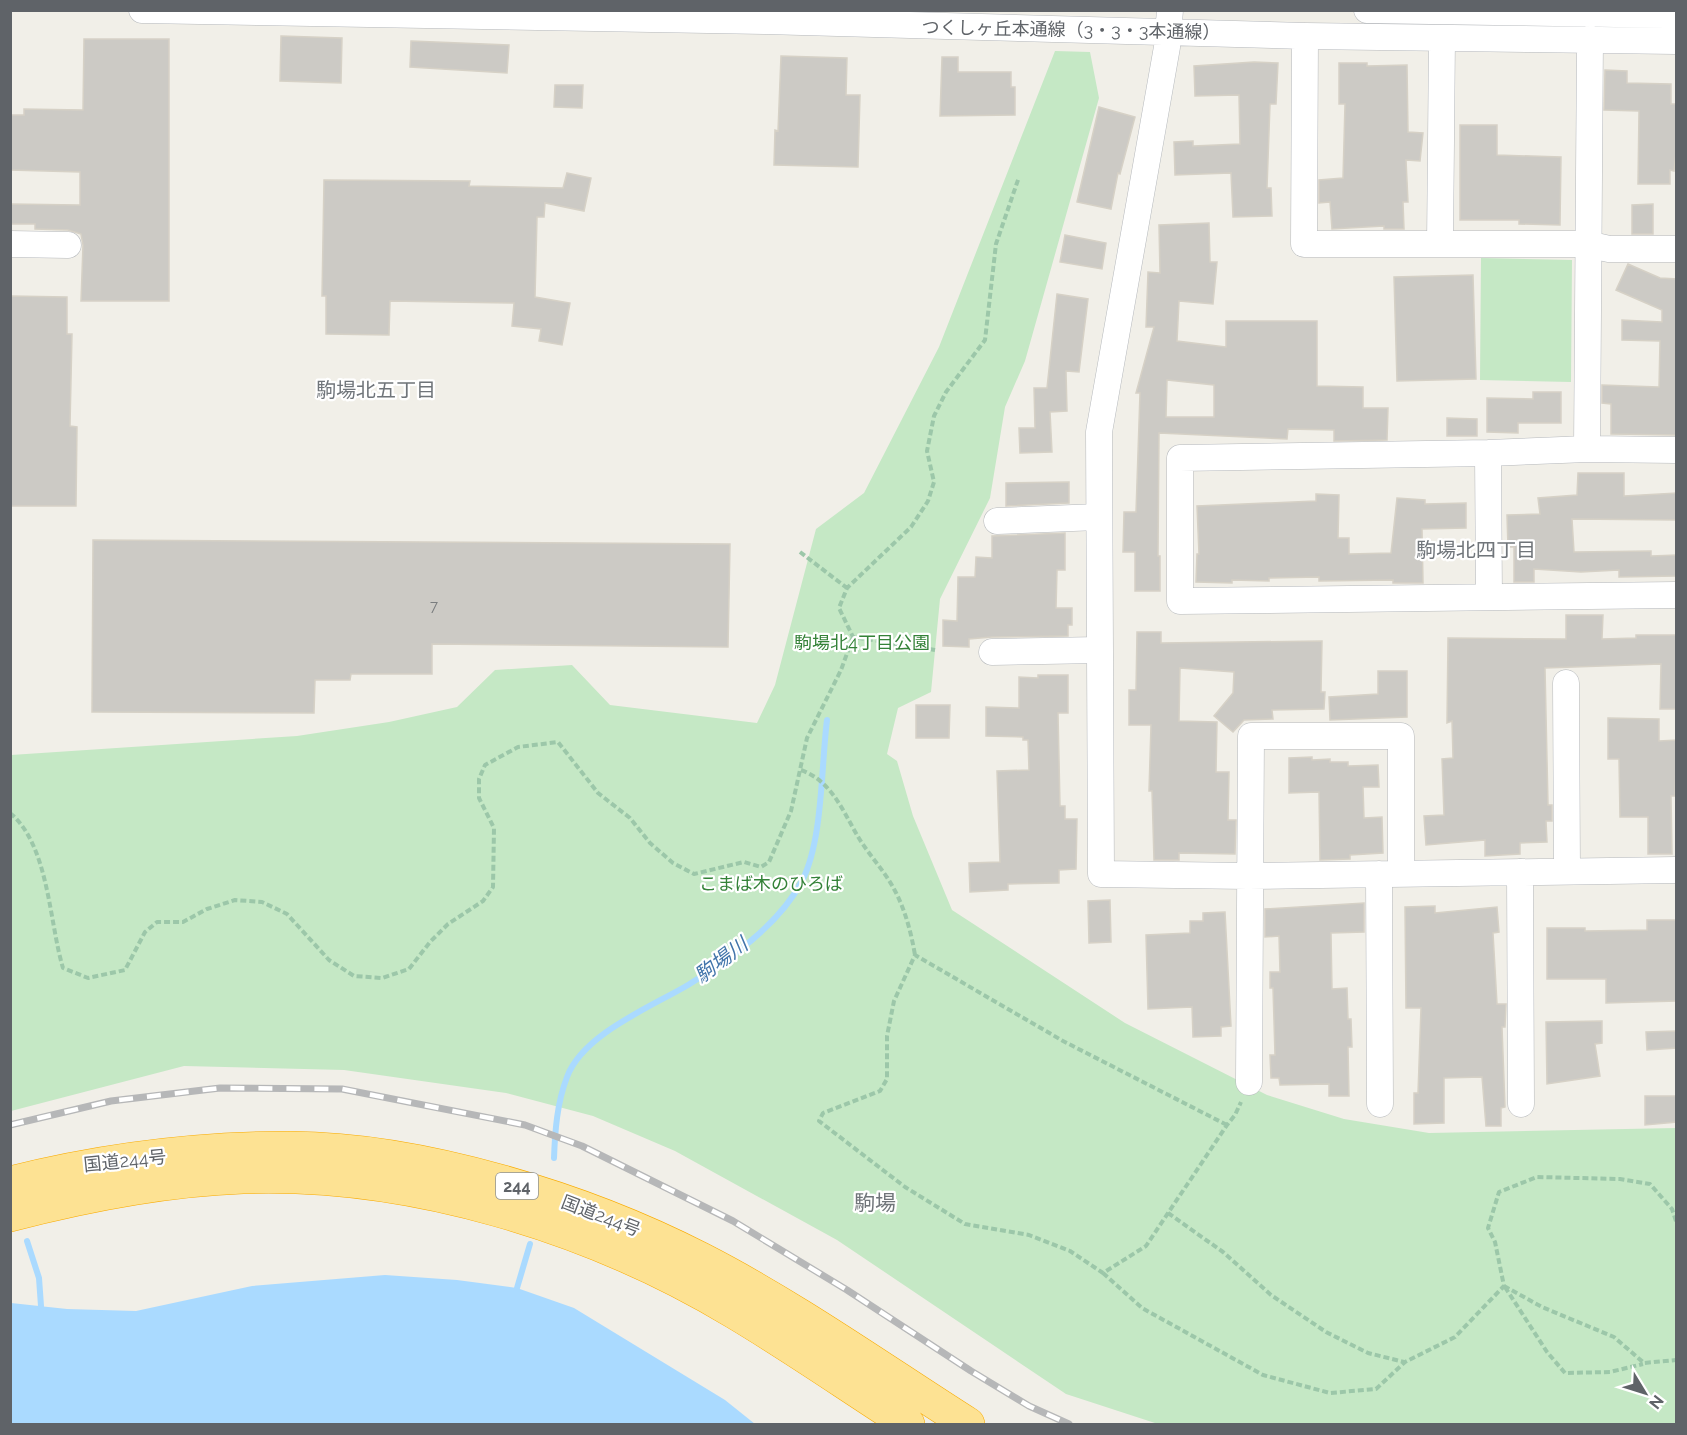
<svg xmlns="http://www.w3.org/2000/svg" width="1687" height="1435" viewBox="0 0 1687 1435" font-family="Raleway,'Noto Sans JP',sans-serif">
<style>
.green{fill:#c5e8c5}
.water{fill:#aadaff}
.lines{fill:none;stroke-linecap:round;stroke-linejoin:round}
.stream{stroke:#aadaff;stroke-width:6}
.building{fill:#cccac5;stroke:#d6d1c6;stroke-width:1.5;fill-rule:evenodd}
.minor-casing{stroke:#b5b8bc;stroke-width:27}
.highway-casing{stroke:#f9ab00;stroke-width:34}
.path{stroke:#9cc7a9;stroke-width:4;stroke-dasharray:6 3;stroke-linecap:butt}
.minor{stroke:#fff;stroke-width:26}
.highway{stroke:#fde293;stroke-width:33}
.rail-casing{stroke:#b6b7b8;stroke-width:7}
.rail{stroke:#fff;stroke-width:4.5;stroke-dasharray:14;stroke-linecap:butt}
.labels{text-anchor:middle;stroke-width:4.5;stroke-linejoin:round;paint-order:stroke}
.number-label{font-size:15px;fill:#7a7d7f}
.shield{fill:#fff;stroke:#8f9295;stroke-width:1.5}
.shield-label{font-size:16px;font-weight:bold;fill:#5f6368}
.street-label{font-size:18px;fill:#5f6368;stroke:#fff}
.park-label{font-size:18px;fill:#348238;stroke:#fff}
.neighbourhood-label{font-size:20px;fill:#70757a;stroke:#fff}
.water-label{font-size:20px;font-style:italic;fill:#4174aa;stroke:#fff}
.quarter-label{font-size:21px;fill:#70757a;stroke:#fff}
</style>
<rect width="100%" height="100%" fill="#f1efe8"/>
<path class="green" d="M 1055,51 L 1090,52 L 1099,98 L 1025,361 L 1005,407 L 990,498 L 940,599 L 931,692 L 898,708 L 887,754 L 897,761 L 913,816 L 952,910 L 1125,1023 L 1267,1095 L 1344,1119 L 1429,1133 L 1676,1128 L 1676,1424 L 1158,1424 L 1066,1394 L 837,1240 L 675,1151 L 593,1116 L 506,1093 L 344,1070 L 184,1066 L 11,1111 L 11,755 L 297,736 L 389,722 L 457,707 L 495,670 L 572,665 L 610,705 L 757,723 L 775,685 L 816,529 L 864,493 L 939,347 Z
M 1481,258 L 1572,260 L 1571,382 L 1480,380 Z"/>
<path class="water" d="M 385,1275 L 457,1280 L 517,1288 L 574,1308 L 725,1400 L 755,1424 L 11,1424 L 11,1303 L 67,1309 L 136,1311 L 252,1286 Z"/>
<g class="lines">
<path class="stream" d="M 554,1158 C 555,1131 557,1103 567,1077 C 583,1034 651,1007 688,985 C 729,960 779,925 802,881 C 823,840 821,767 827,720
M 27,1241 L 39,1278 L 41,1306
M 517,1288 L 530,1244"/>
</g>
<path class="building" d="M 281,36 L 342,38 L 341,83 L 280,81 Z
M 84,39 L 169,39 L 169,301 L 81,301 L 83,245 L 81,234 L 68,230 L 35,229 L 35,224 L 10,224 L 10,204 L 80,205 L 80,172 L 10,170 L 10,115 L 24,115 L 24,109 L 83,110 Z
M 411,41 L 509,45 L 507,73 L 410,67 Z
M 781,56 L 847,58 L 846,95 L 860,95 L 858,167 L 774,165 L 775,130 L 778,131 Z
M 942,57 L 958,57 L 958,72 L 1011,72 L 1011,87 L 1015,87 L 1015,115 L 940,116 Z
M 1254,62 L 1278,63 L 1276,104 L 1270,104 L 1267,188 L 1271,188 L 1272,216 L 1233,217 L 1231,173 L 1175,175 L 1174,142 L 1193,141 L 1193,146 L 1240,144 L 1239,95 L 1195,96 L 1194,66 Z
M 1339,63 L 1367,63 L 1367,66 L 1407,65 L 1408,132 L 1423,133 L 1420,161 L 1406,160 L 1408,202 L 1403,202 L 1404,229 L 1384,229 L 1384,226 L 1332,229 L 1330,202 L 1319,203 L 1319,180 L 1343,178 L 1345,104 L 1339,104 Z
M 1605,70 L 1627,71 L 1627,83 L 1671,84 L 1671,104 L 1677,104 L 1677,145 L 1674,171 L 1670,170 L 1670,184 L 1638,184 L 1639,111 L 1604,110 Z
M 555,85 L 583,85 L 582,108 L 554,107 Z
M 1099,107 L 1135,117 L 1120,174 L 1118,173 L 1111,209 L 1077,202 Z
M 1460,125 L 1497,125 L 1497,155 L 1561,157 L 1560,225 L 1519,224 L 1519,220 L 1460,220 Z
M 567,173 L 591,178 L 584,211 L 545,203 L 544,217 L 537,217 L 535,297 L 570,303 L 562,345 L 539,341 L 541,329 L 512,326 L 514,303 L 390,301 L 389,335 L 326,334 L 326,296 L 322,296 L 324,180 L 470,181 L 469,186 L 563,188 Z
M 1653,204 L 1653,234 L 1632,234 L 1632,205 Z
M 1209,223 L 1210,262 L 1217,262 L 1213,304 L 1179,301 L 1177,341 L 1226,347 L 1226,321 L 1317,321 L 1317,386 L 1363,387 L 1363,408 L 1388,408 L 1387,440 L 1334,441 L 1334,430 L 1288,429 L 1287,439 L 1159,433 L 1158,556 L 1160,556 L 1160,591 L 1135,591 L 1135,552 L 1123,552 L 1124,512 L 1136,512 L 1140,393 L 1136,393 L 1154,327 L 1146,327 L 1148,272 L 1160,273 L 1159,225 ZM 1167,380 L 1214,385 L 1214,417 L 1166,417 Z
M 1065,235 L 1106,243 L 1102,269 L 1060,262 Z
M 1628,264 L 1660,278 L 1677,279 L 1677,435 L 1611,434 L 1611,404 L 1602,403 L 1602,385 L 1659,387 L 1660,341 L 1622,340 L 1622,320 L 1662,322 L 1662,310 L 1616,290 Z
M 1473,275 L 1476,379 L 1397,381 L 1394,277 Z
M 1057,294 L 1088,299 L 1079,372 L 1066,371 L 1067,411 L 1050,412 L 1052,452 L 1020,453 L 1019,428 L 1035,428 L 1034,388 L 1047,388 Z
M 10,296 L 67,297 L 67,334 L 72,334 L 70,426 L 77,427 L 76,506 L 10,506 Z
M 1533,392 L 1561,392 L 1561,423 L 1518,423 L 1518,433 L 1487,432 L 1487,398 L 1533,399 Z
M 1447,418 L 1477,419 L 1477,436 L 1447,436 Z
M 1578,473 L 1624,473 L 1624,496 L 1677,493 L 1677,520 L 1572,519 L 1574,552 L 1651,551 L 1651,556 L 1677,555 L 1677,576 L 1619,577 L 1619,570 L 1581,572 L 1534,569 L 1534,582 L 1514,582 L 1514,547 L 1508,547 L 1507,515 L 1540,514 L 1538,498 L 1577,495 Z
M 1069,482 L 1069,503 L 1006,506 L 1006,483 Z
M 1316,494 L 1339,495 L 1338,538 L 1349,538 L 1349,554 L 1391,553 L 1397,498 L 1425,500 L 1425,504 L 1466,503 L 1466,528 L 1422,529 L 1423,583 L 1393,583 L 1393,580 L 1319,581 L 1319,577 L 1269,578 L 1269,581 L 1232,580 L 1232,583 L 1196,582 L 1197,554 L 1199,554 L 1197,506 L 1316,501 Z
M 1065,533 L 1065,570 L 1057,570 L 1056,608 L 1072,608 L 1072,625 L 1068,625 L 1068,636 L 992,637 L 969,639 L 969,647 L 943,646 L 943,620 L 957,621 L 958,577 L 975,577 L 976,557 L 992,558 L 992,536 Z
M 93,540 L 730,544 L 728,647 L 432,644 L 432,674 L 351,674 L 350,680 L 315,680 L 314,713 L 92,712 Z
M 1566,615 L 1603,615 L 1602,639 L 1636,638 L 1636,635 L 1677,635 L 1677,709 L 1660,709 L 1661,664 L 1545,668 L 1548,805 L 1552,805 L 1552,821 L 1546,821 L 1547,842 L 1520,843 L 1520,854 L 1485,856 L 1485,840 L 1426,845 L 1424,816 L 1444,815 L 1442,759 L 1453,758 L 1452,721 L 1447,723 L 1448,638 L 1566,639 Z
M 1137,632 L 1161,632 L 1161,643 L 1322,641 L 1321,692 L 1325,692 L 1324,709 L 1272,710 L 1273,719 L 1244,720 L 1233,732 L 1214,716 L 1233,693 L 1234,672 L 1180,668 L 1179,721 L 1217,722 L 1216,772 L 1229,772 L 1228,820 L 1236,820 L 1235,854 L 1179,853 L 1179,860 L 1154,860 L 1152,791 L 1149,791 L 1151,725 L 1129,725 L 1129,690 L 1136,690 Z
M 1378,671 L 1407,671 L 1407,717 L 1330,720 L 1329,697 L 1378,694 Z
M 1038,675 L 1068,675 L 1068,713 L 1058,713 L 1060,806 L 1065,806 L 1065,819 L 1077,819 L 1076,869 L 1059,870 L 1059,883 L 1008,884 L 1008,890 L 970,892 L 969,863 L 1000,862 L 997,771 L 1029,770 L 1028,740 L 1023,740 L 1023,737 L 986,736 L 986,707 L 1019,708 L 1019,677 L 1038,678 Z
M 916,705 L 950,705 L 949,738 L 916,738 Z
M 1608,718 L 1659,719 L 1659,741 L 1677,740 L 1675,796 L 1671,796 L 1672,854 L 1648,854 L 1648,817 L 1620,817 L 1619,759 L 1608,759 Z
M 1312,757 L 1312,760 L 1330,759 L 1330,762 L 1348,762 L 1348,766 L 1378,765 L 1379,787 L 1363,787 L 1364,818 L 1382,817 L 1383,853 L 1350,855 L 1350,859 L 1320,860 L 1319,792 L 1289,793 L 1289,758 Z
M 1110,900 L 1111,942 L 1089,943 L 1088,901 Z
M 1364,903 L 1364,932 L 1331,933 L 1332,989 L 1347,988 L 1348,1019 L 1351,1019 L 1352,1047 L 1348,1047 L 1349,1096 L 1329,1096 L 1329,1084 L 1280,1085 L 1279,1078 L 1271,1078 L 1270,1055 L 1275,1055 L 1273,988 L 1270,988 L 1270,972 L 1280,972 L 1279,936 L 1265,937 L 1265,909 Z
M 1435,906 L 1435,913 L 1497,907 L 1499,932 L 1493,933 L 1497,1004 L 1506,1004 L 1505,1027 L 1502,1027 L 1505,1107 L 1501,1108 L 1501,1126 L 1486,1126 L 1482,1077 L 1444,1078 L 1444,1123 L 1414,1124 L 1414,1093 L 1418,1093 L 1421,1008 L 1406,1008 L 1405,907 Z
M 1225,912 L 1231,1026 L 1221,1027 L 1221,1036 L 1193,1037 L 1192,1007 L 1148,1009 L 1146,935 L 1190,933 L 1190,921 L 1203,921 L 1203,913 Z
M 1647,920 L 1677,920 L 1677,1001 L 1606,1003 L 1606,979 L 1547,979 L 1547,928 L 1585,928 L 1585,931 L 1647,930 Z
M 1602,1021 L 1602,1043 L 1595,1044 L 1600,1076 L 1547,1084 L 1546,1022 Z
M 1677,1031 L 1677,1048 L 1647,1050 L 1646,1032 Z
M 1645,1096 L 1677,1096 L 1677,1122 L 1645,1125 Z"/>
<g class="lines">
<defs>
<path id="minor" d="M 142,10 L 765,21 L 1305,36 L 1676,41
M 1170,10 L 1167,47 L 1099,432 L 1101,874 L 1248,876 L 1676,870
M 1367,10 L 1676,15
M 1305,36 L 1304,244 L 1587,244 L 1609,249 L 1676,249
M 10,244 L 68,245
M 1440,244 L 1442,38
M 1587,449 L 1590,39
M 1676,450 L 1587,449 L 1488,453 L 1180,458 L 1180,601 L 1676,595
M 1488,453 L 1489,597
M 997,521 L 1098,517
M 992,652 L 1099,650
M 1566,683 L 1567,871
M 1520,872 L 1521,1104
M 1379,874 L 1380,1104
M 1249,1082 L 1251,736 L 1401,736 L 1401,874"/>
<path id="highway" d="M 10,1183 C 101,1160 197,1148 291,1148 C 422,1149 584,1199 701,1259 C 793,1306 880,1368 968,1424
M 10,1215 C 87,1195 163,1180 243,1177 C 410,1171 591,1226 734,1312 C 793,1347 850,1387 908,1424"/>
</defs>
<use href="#minor" class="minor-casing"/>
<use href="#highway" class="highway-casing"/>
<path class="path" d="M 800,552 L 847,588
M 935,650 L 853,637 L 839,608 L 847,588 L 911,527 L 928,501 L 934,482 L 927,451 L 934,416 L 946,392 L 985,340 L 996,244 L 1019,177
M 801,770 C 831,781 842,809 857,835 C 868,854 884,870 894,889 C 905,909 911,932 915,955
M 10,813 C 49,845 49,922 63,968 L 88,978 L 125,970 L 145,932 L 157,922 L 183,922 L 207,909 L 235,900 L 262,902 L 287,914 L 329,960 L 354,976 L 382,978 L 409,969 L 430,942 L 448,924 L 483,901 L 493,887 L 494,828 L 479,798 L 479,779 L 485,765 L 518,747 L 558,742 L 598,793 L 630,818 L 650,843 L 673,863 L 694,874 L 744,862 L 761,867 L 769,862 L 791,811 L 807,738 L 841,670 L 853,637
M 1227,1125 L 1063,1041 L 915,955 L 894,1001 L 887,1036 L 887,1079 L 880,1091 L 823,1113 L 819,1121 L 905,1187 L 965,1224 L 1029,1235 L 1070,1251 L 1103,1273 L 1146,1246 L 1227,1125 L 1235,1115 L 1241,1102
M 1168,1213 L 1223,1252 L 1271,1295 L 1326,1332 L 1368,1353 L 1404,1362
M 1103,1273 L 1142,1308 L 1263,1375 L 1330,1393 L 1376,1389 L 1405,1362 L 1455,1337 L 1504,1286 L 1495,1242 L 1488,1228 L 1499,1192 L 1537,1177 L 1620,1179 L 1650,1184 L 1672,1209 L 1676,1221
M 1504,1286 L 1542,1307 L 1614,1337 L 1644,1363 L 1676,1360
M 1505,1287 L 1547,1352 L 1565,1373 L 1610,1372 L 1643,1364"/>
<use href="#minor" class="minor"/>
<use href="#highway" class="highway"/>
<defs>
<path id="rail" d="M 10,1125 L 111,1101 L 220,1088 L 342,1089 L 525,1125 L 582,1146 L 733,1221 L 847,1290 L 971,1371 L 1029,1406 L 1069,1424"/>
</defs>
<use href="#rail" class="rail-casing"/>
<use href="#rail" class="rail"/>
</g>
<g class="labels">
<g class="number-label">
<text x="434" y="611">7</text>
</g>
<rect class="shield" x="496" y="1173" width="42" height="26" rx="4.5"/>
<g class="shield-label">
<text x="517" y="1192">244</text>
</g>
<g class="street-label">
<text transform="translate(1071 30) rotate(1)" y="6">つくしヶ丘本通線（3・3・3本通線）</text>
<text transform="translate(125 1161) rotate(-6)" y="6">国道244号</text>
<text transform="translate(601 1216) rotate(21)" y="6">国道244号</text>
</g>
<g class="park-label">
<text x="862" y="649">駒場北4丁目公園</text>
<text x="771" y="890">こまば木のひろば</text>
</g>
<g class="neighbourhood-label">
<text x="376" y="397">駒場北五丁目</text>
<text x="1476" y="557">駒場北四丁目</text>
</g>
<g class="water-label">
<text transform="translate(721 960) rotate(-37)" y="7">駒場川</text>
</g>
<g class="quarter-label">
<text x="875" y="1210">駒場</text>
</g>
</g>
<rect width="1687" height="1435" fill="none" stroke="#5f6368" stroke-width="24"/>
<g transform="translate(1645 1393) rotate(128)" stroke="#ffffff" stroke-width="4.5" paint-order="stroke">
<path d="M0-4.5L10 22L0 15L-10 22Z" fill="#5f6368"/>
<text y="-9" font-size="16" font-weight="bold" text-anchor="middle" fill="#5f6368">N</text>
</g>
</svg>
